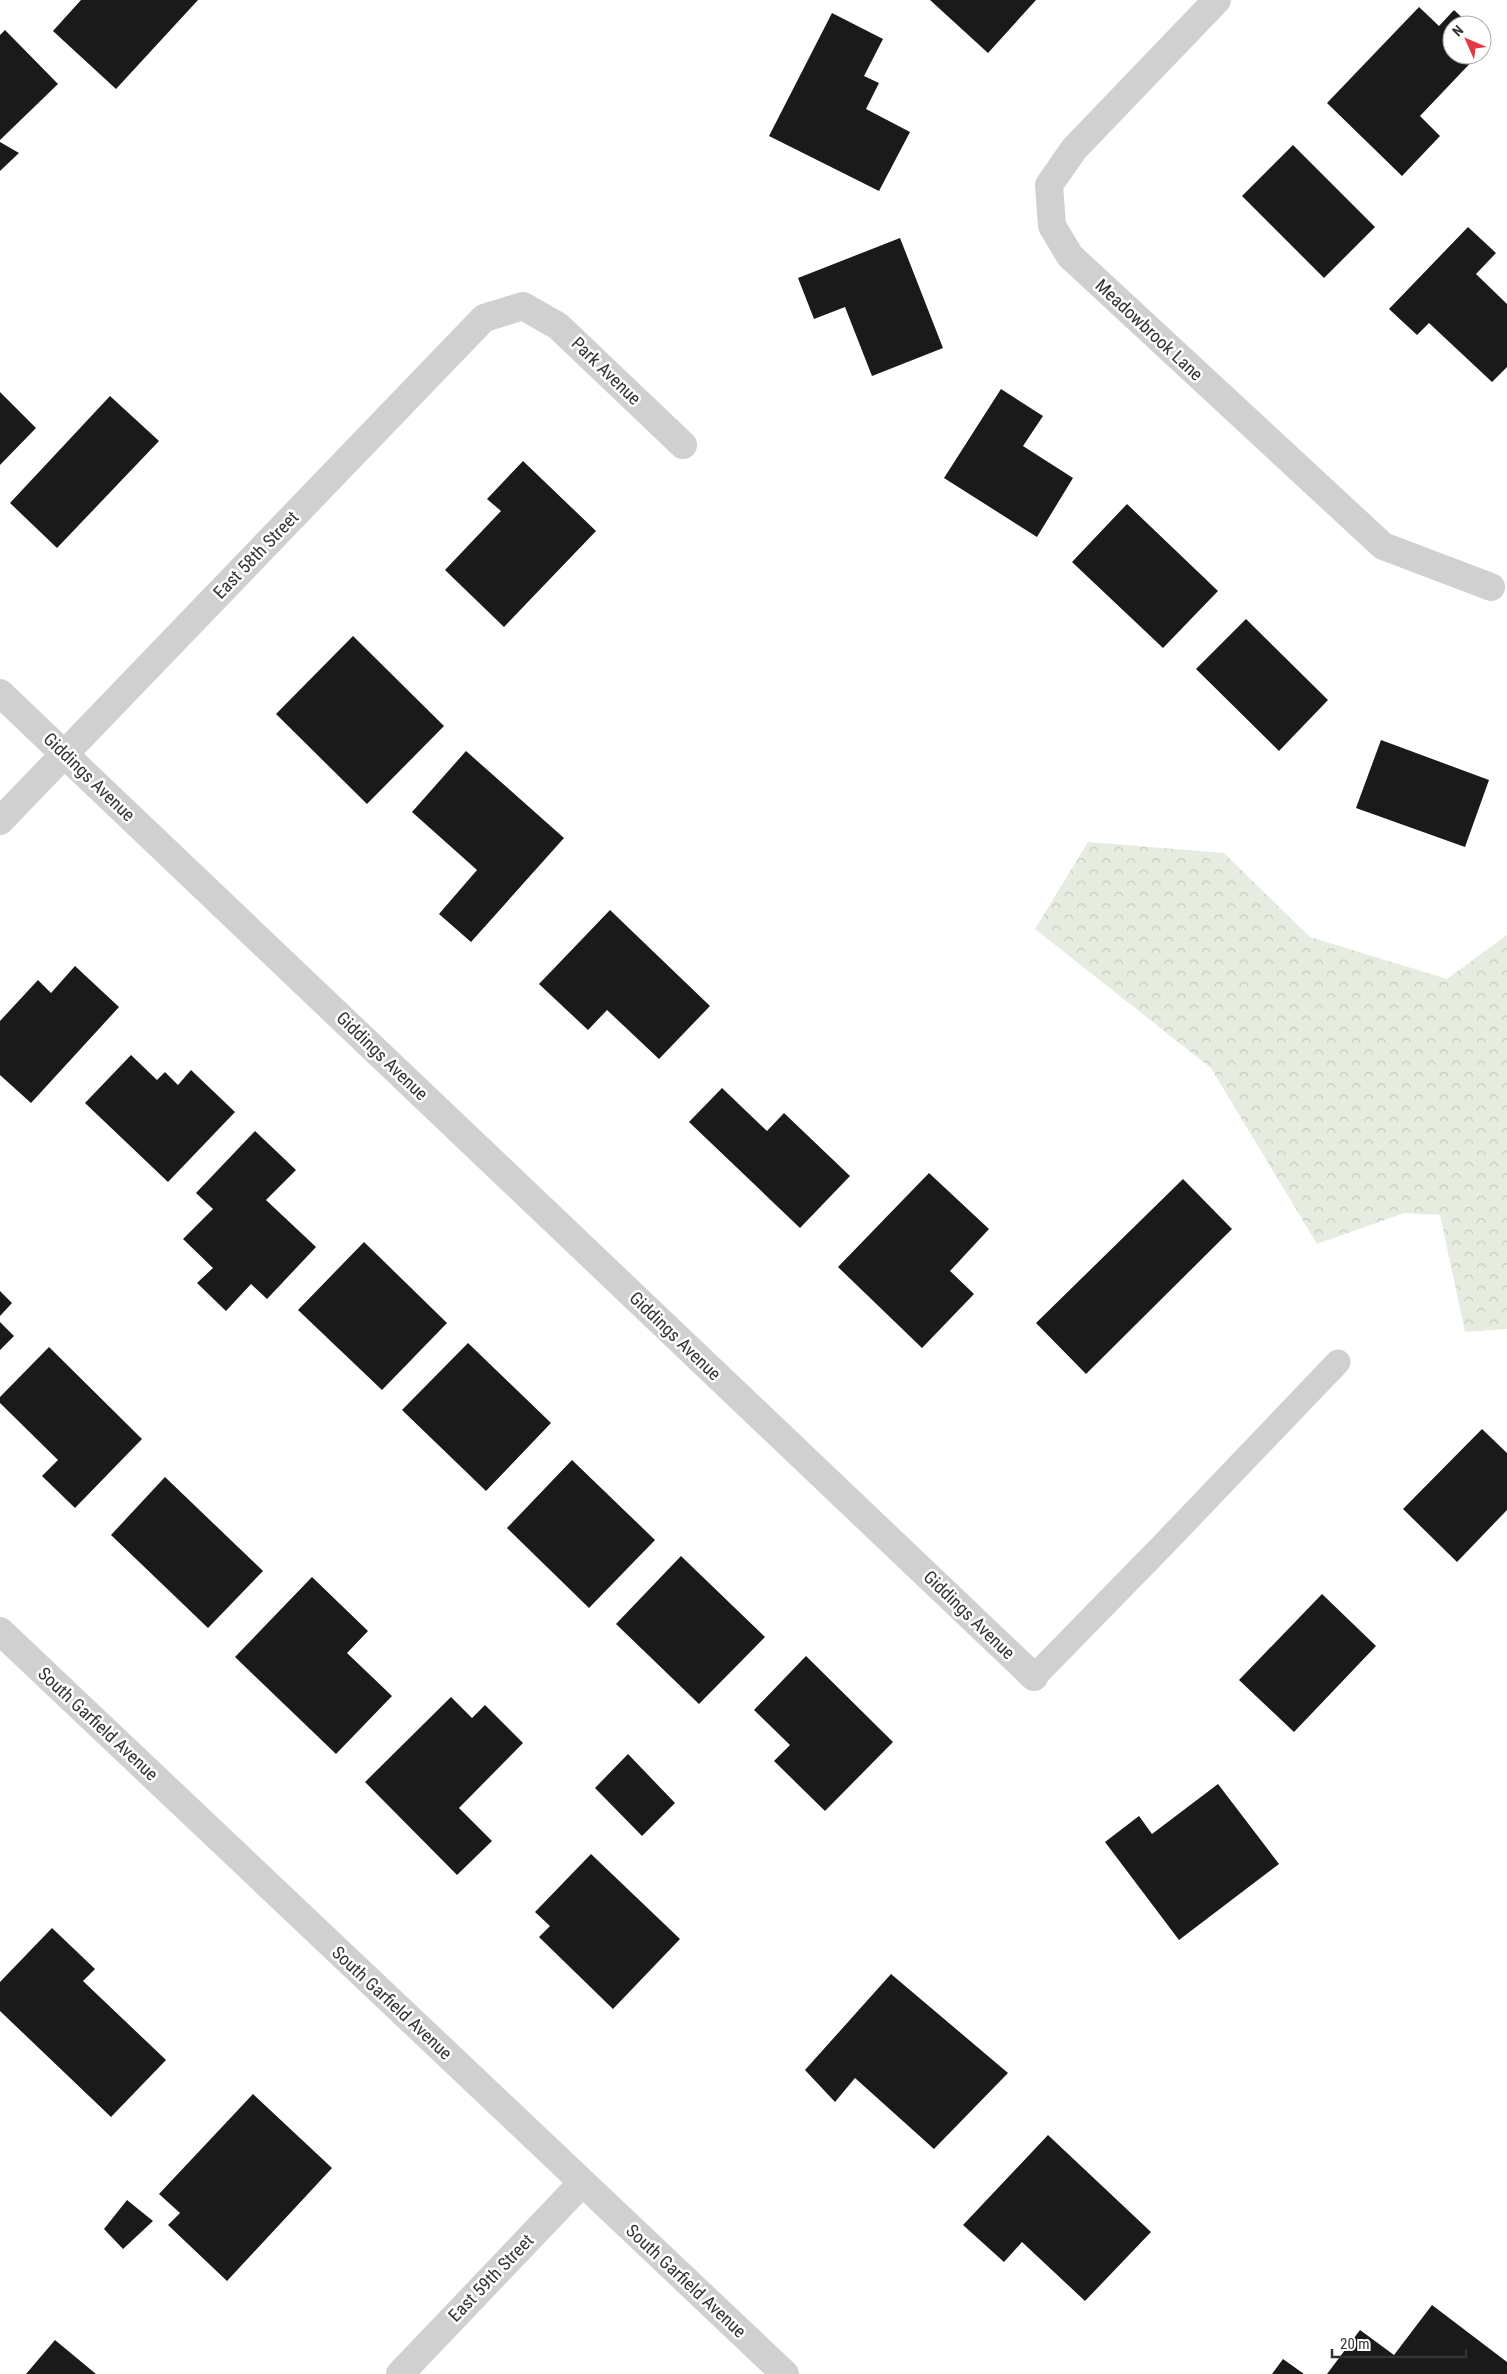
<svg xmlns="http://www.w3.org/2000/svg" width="1507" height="2374" viewBox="0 0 1507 2374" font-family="'Roboto Condensed',sans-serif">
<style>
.forest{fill:url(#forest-crowns)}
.building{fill:#1a1a1a}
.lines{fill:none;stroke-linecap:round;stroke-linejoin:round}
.service{stroke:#d0d0d0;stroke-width:25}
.minor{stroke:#d0d0d0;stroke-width:28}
.tertiary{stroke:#d0d0d0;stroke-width:28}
.labels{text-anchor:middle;stroke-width:5;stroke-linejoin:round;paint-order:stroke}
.street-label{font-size:18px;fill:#333;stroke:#fff}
</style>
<defs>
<pattern id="forest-crowns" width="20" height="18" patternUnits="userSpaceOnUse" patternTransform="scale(1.25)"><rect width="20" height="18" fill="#e6ecdf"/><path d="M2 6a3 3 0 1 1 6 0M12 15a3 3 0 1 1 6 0" fill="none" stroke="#c6cbc0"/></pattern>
</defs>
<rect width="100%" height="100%" fill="#fff"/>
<path class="forest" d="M 1088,842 L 1224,853 L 1310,937 L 1447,979 L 1507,935 L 1507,1329 L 1465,1332 L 1440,1215 L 1404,1213 L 1317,1244 L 1211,1068 L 1035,929 Z"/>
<path class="building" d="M 81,0 L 198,0 L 116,89 L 53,31 Z
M 930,0 L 1036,0 L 988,53 Z
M 1419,7 L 1439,26 L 1454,10 L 1470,25 L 1452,25 L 1452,55 L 1478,55 L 1420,116 L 1440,136 L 1402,176 L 1327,103 Z
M 832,13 L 883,39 L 864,76 L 879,83 L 866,109 L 910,132 L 879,191 L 769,136 Z
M 5,30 L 58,84 L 0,140 L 0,35 Z
M 1482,36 L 1490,43 L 1482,51 Z
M 0,142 L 19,153 L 0,171 Z
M 1293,145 L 1375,227 L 1324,278 L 1242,196 Z
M 1468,227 L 1496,253 L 1476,274 L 1507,304 L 1507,367 L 1492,382 L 1429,323 L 1417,335 L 1389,309 Z
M 900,238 L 943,348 L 872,376 L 845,307 L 814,319 L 798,278 Z
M 1001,389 L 1043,416 L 1023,446 L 1073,478 L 1037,537 L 944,478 Z
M 0,392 L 36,428 L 0,465 Z
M 110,396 L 159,441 L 57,548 L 10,503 Z
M 523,461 L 596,531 L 504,627 L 445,570 L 501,511 L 487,499 Z
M 1127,504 L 1218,591 L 1163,648 L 1072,562 Z
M 1246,619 L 1328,700 L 1279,751 L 1196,669 Z
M 353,636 L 444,726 L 367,804 L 276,714 Z
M 1381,740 L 1489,780 L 1465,847 L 1356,808 Z
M 466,751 L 564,838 L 471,942 L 439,914 L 477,870 L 412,812 Z
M 610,910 L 710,1006 L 659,1059 L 607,1010 L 588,1030 L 539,984 Z
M 75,966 L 119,1007 L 31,1103 L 0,1075 L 0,1021 L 38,980 L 51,993 Z
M 131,1055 L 157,1080 L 165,1072 L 178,1085 L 191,1070 L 235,1112 L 168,1182 L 85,1103 Z
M 722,1088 L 767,1131 L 784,1113 L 850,1176 L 800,1228 L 689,1122 Z
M 255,1131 L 296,1170 L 266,1200 L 316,1247 L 267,1299 L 251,1284 L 226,1311 L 197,1283 L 213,1268 L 183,1239 L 213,1209 L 196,1193 Z
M 929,1173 L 989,1229 L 950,1271 L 974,1294 L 922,1348 L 838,1267 Z
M 1183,1179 L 1232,1229 L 1086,1374 L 1036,1323 Z
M 364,1242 L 447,1323 L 382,1390 L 298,1310 Z
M 0,1291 L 12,1303 L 0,1316 Z
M 0,1322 L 14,1336 L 0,1350 Z
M 468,1343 L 551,1423 L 486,1491 L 402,1410 Z
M 49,1347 L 142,1439 L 75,1508 L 42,1476 L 58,1460 L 0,1403 L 0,1397 Z
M 1482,1429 L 1507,1453 L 1507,1510 L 1457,1562 L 1403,1509 Z
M 572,1460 L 655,1540 L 589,1608 L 507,1528 Z
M 165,1477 L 263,1571 L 208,1628 L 111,1535 Z
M 681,1556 L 765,1637 L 699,1704 L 616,1624 Z
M 312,1577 L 368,1631 L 347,1653 L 392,1696 L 336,1754 L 235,1657 Z
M 1322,1594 L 1376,1646 L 1294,1732 L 1239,1680 Z
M 806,1656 L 893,1742 L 825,1811 L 774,1761 L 790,1745 L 754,1710 Z
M 451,1697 L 472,1718 L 485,1705 L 523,1743 L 459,1808 L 492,1841 L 457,1875 L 365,1782 Z
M 628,1754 L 675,1803 L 642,1836 L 595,1788 Z
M 1218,1784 L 1279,1864 L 1179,1940 L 1105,1842 L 1139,1816 L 1152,1834 Z
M 591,1854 L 680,1939 L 613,2009 L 539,1937 L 550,1926 L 535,1912 Z
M 52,1928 L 95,1969 L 83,1981 L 166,2060 L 111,2117 L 0,2011 L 0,1982 Z
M 891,1974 L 1008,2073 L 934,2149 L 855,2078 L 835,2102 L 805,2070 Z
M 253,2094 L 332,2168 L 227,2281 L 168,2225 L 180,2213 L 159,2194 Z
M 1048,2135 L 1151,2232 L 1085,2301 L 1022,2242 L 1004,2262 L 963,2225 Z
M 127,2200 L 153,2221 L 123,2249 L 104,2229 Z
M 1432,2305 L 1507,2362 L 1507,2374 L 1327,2374 L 1360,2330 L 1394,2355 Z
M 55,2340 L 96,2374 L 26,2374 Z
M 1283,2359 L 1304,2374 L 1272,2374 Z"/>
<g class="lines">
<path class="service" d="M 1034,1677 L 1164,1544 L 1338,1362"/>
<path class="minor" d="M 1217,0 L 1074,149 L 1049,185 L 1052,226 L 1070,256 L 1383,546 L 1491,587
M 0,693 L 1034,1677
M 0,821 L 484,318 L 523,306 L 558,326 L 683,445
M 400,2374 L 582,2183"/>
<path class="tertiary" d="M 0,1631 L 785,2374"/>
</g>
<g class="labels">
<g class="street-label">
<text transform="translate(1149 330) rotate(43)" y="6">Meadowbrook Lane</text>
<text transform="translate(606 371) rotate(44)" y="6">Park Avenue</text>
<text transform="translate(256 555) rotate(-46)" y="6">East 58th Street</text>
<text transform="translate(89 777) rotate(44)" y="6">Giddings Avenue</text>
<text transform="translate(382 1056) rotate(44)" y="6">Giddings Avenue</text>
<text transform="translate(675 1336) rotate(44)" y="6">Giddings Avenue</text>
<text transform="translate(969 1615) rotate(44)" y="6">Giddings Avenue</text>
<text transform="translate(98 1724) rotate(43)" y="6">South Garfield Avenue</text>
<text transform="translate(392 2003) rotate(43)" y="6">South Garfield Avenue</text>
<text transform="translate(491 2278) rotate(-46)" y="6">East 59th Street</text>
<text transform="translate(686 2281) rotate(43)" y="6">South Garfield Avenue</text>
</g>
</g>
<g transform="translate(1467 40) rotate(315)"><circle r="24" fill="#ffffff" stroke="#adadad"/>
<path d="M0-4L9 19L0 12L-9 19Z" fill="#e63946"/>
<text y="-8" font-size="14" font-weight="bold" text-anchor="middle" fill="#333333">N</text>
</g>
<path d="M1332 2349v8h134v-8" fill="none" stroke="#333333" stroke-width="2.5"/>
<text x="1340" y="2349" font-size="15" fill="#333333" stroke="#ffffff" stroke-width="4" paint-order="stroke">20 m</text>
</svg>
